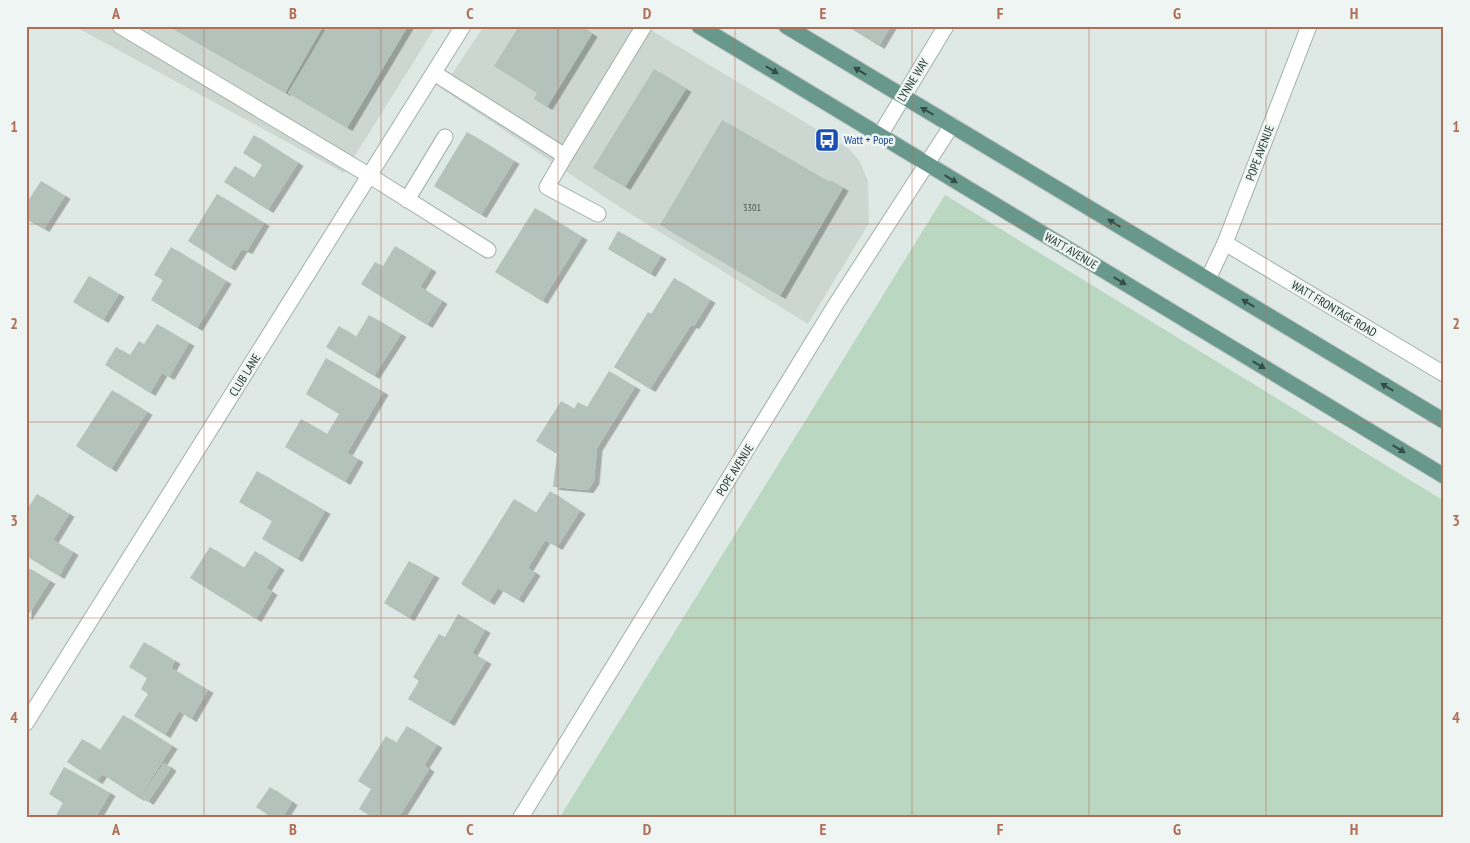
<svg xmlns="http://www.w3.org/2000/svg" width="1470" height="843" viewBox="0 0 1470 843" font-family="'PT Sans Narrow',sans-serif">
<style>
.built{fill:#cdd7d2}
.green{fill:#b9d7c1}
.building{fill:#b4c2bc;filter:url(#shadow)}
.lines{fill:none;stroke-linecap:round;stroke-linejoin:round}
.minor-casing{stroke:#a2afaa;stroke-width:17}
.major-casing{stroke:#bdc3c1;stroke-width:17}
.minor{stroke:#fff;stroke-width:15}
.major{stroke:#68988b;stroke-width:15}
.oneway{fill:#344e47}
.grid{fill:none;stroke:#b16e57;stroke-width:1;stroke-opacity:0.55}
.labels{text-anchor:middle;stroke-width:5;stroke-linejoin:round;paint-order:stroke}
.number-label{font-size:10px;fill:#465953}
.street-label{font-size:12px;fill:#223630;stroke:#eef5f2}
.transit-label{font-size:12px;fill:#164399;stroke:#eef5f2;text-anchor:start}
.neatline{fill:none;stroke:#b16e57;stroke-width:2}
.grid-label{font-size:16px;text-anchor:middle;font-weight:bold;fill:#b16e57}
</style>
<defs>
<filter id="shadow"><feDropShadow dx="5.5" dy="3" stdDeviation="0" flood-color="#0004"/></filter>
</defs>
<rect width="100%" height="100%" fill="#dee8e4"/>
<path class="built" d="M 74,26 L 436,26 L 344,173 Z
M 484,26 L 644,26 L 848,148 L 859,160 L 868,181 L 869,223 L 808,324 L 621,208 L 442,89 Z"/>
<path class="green" d="M 945,195 L 1444,501 L 1444,817 L 560,817 Z"/>
<path class="building" d="M 168,26 L 318,26 L 322,28 L 285,93 Z
M 328,26 L 408,26 L 347,128 L 288,93 Z
M 519,26 L 580,26 L 592,34 L 547,107 L 534,99 L 537,93 L 494,66 Z
M 847,26 L 891,26 L 879,46 Z
M 654,69 L 686,89 L 625,187 L 593,168 Z
M 722,120 L 829,182 L 830,180 L 843,188 L 780,296 L 660,225 Z
M 467,132 L 514,161 L 481,215 L 434,186 Z
M 254,135 L 298,163 L 268,210 L 224,182 L 235,166 L 254,178 L 262,165 L 243,153 Z
M 41,181 L 65,196 L 44,229 L 26,219 L 26,204 Z
M 217,194 L 264,223 L 247,251 L 242,249 L 230,268 L 188,241 Z
M 535,208 L 582,237 L 542,301 L 495,272 Z
M 618,231 L 661,256 L 650,274 L 608,249 Z
M 395,246 L 431,269 L 420,287 L 442,301 L 427,325 L 361,284 L 375,262 L 383,266 Z
M 171,247 L 226,281 L 197,328 L 151,300 L 163,280 L 154,275 Z
M 89,276 L 119,294 L 103,320 L 73,302 Z
M 674,278 L 710,300 L 694,326 L 691,325 L 650,389 L 614,367 L 648,312 L 651,314 Z
M 369,315 L 401,334 L 374,376 L 326,347 L 339,326 L 356,337 Z
M 157,324 L 189,343 L 169,377 L 162,373 L 150,393 L 105,365 L 116,347 L 130,355 L 139,341 L 144,344 Z
M 326,358 L 383,392 L 347,453 L 358,459 L 345,482 L 285,447 L 301,419 L 327,434 L 339,414 L 306,394 Z
M 609,371 L 635,387 L 597,448 L 594,481 L 588,490 L 553,487 L 557,454 L 536,441 L 561,401 L 574,409 L 578,402 L 587,407 Z
M 112,390 L 147,412 L 111,469 L 76,446 Z
M 257,471 L 325,511 L 297,559 L 262,539 L 272,521 L 239,502 Z
M 550,491 L 580,511 L 557,547 L 545,540 L 528,568 L 535,573 L 518,600 L 498,588 L 489,602 L 461,584 L 514,499 L 536,513 Z
M 37,494 L 69,514 L 53,540 L 73,552 L 59,576 L 26,556 L 26,511 Z
M 210,547 L 244,568 L 255,551 L 279,567 L 266,588 L 272,592 L 256,619 L 190,578 Z
M 409,561 L 434,575 L 409,618 L 384,603 Z
M 27,567 L 50,581 L 26,618 L 26,569 Z
M 458,614 L 485,630 L 472,653 L 486,661 L 449,723 L 408,699 L 419,681 L 413,677 L 439,634 L 445,637 Z
M 144,642 L 175,661 L 171,668 L 208,690 L 191,719 L 179,711 L 165,735 L 134,716 L 148,694 L 141,689 L 147,678 L 129,667 Z
M 123,715 L 172,746 L 139,798 L 102,774 L 97,781 L 67,762 L 82,739 L 100,750 Z
M 407,726 L 437,745 L 424,765 L 429,769 L 399,817 L 372,817 L 359,809 L 371,789 L 358,781 L 386,736 L 396,743 Z
M 164,763 L 171,768 L 148,802 L 141,797 Z
M 64,767 L 110,793 L 96,817 L 55,817 L 63,803 L 49,794 Z
M 270,787 L 292,802 L 283,817 L 271,817 L 256,807 Z"/>
<g class="lines">
<defs>
<path id="minor" d="M 120,26 L 370,176 L 488,250
M 434,73 L 565,156 L 644,26
M 880,135 L 946,26
M 565,156 L 547,187 L 598,214
M 407,200 L 445,137
M 1225,243 L 1444,374
M 1208,279 L 1225,243 L 1309,26
M 26,723 L 463,26
M 521,817 L 836,304 L 952,125"/>
<path id="major" d="M 699,26 L 1444,476
M 786,26 L 1444,421"/>
</defs>
<use href="#minor" class="minor-casing"/>
<use href="#major" class="major-casing"/>
<use href="#minor" class="minor"/>
<use href="#major" class="major"/>
</g>
<defs><path id="oneway-solid" d="M-6-.8H1V-3.2L6.5 0L1 3.2V.8H-6Z" transform="scale(1.25)"/></defs>
<g class="oneway">
<use href="#oneway-solid" transform="translate(772 70) rotate(31)"/>
<use href="#oneway-solid" transform="translate(860 71) rotate(-149)"/>
<use href="#oneway-solid" transform="translate(927 111) rotate(-151)"/>
<use href="#oneway-solid" transform="translate(951 179) rotate(31)"/>
<use href="#oneway-solid" transform="translate(1114 223) rotate(-149)"/>
<use href="#oneway-solid" transform="translate(1120 281) rotate(31)"/>
<use href="#oneway-solid" transform="translate(1248 303) rotate(-149)"/>
<use href="#oneway-solid" transform="translate(1259 365) rotate(31)"/>
<use href="#oneway-solid" transform="translate(1387 387) rotate(-149)"/>
<use href="#oneway-solid" transform="translate(1399 449) rotate(31)"/>
</g>
<path class="grid" d="M 204,26 L 204,817M 381,26 L 381,817M 558,26 L 558,817M 735,26 L 735,817M 912,26 L 912,817M 1089,26 L 1089,817M 1266,26 L 1266,817M 26,224 L 1444,224M 26,422 L 1444,422M 26,618 L 1444,618"/>
<defs>
<symbol id="bus-square" viewBox="-11 -11 22 22"><rect x="-9" y="-9" width="18" height="18" rx="4" fill="#1a4fb4" stroke="#eef5f2"/><path d="M-5-6H5V4H4V6H2V4H-2V6H-4V4H-5ZM-3.5-4V0h7V-4ZM-3.5 1.2v1.5H-2V1.2ZM2 1.2v1.5H3.5V1.2Z" fill="#fff"/></symbol>
</defs>
<g fill-rule="evenodd">
<use href="#bus-square" x="813" y="126" width="28" height="28"/>
</g>
<g class="labels">
<g class="number-label">
<text x="752" y="211">3301</text>
</g>
<g class="street-label">
<text transform="translate(913 80) rotate(-58)" y="4">LYNNE WAY</text>
<text transform="translate(1260 153) rotate(-69)" y="4">POPE AVENUE</text>
<text transform="translate(1071 251) rotate(31)" y="4">WATT AVENUE</text>
<text transform="translate(1334 309) rotate(31)" y="4">WATT FRONTAGE ROAD</text>
<text transform="translate(245 375) rotate(-58)" y="4">CLUB LANE</text>
<text transform="translate(735 470) rotate(-58)" y="4">POPE AVENUE</text>
</g>
<g class="transit-label">
<text x="844" y="144">Watt + Pope</text>
</g>
</g>
<rect width="1470" height="843" fill="none" stroke="#eef5f2" stroke-width="55"/>
<rect x="28" y="28" width="1414" height="788" class="neatline"/>
<g class="grid-label">
<text x="116" y="19">A</text>
<text x="293" y="19">B</text>
<text x="470" y="19">C</text>
<text x="647" y="19">D</text>
<text x="823" y="19">E</text>
<text x="1000" y="19">F</text>
<text x="1177" y="19">G</text>
<text x="1354" y="19">H</text>
<text x="14" y="132">1</text>
<text x="1456" y="132">1</text>
<text x="14" y="329">2</text>
<text x="1456" y="329">2</text>
<text x="14" y="526">3</text>
<text x="1456" y="526">3</text>
<text x="14" y="723">4</text>
<text x="1456" y="723">4</text>
<text x="116" y="835">A</text>
<text x="293" y="835">B</text>
<text x="470" y="835">C</text>
<text x="647" y="835">D</text>
<text x="823" y="835">E</text>
<text x="1000" y="835">F</text>
<text x="1177" y="835">G</text>
<text x="1354" y="835">H</text>
</g>
</svg>
